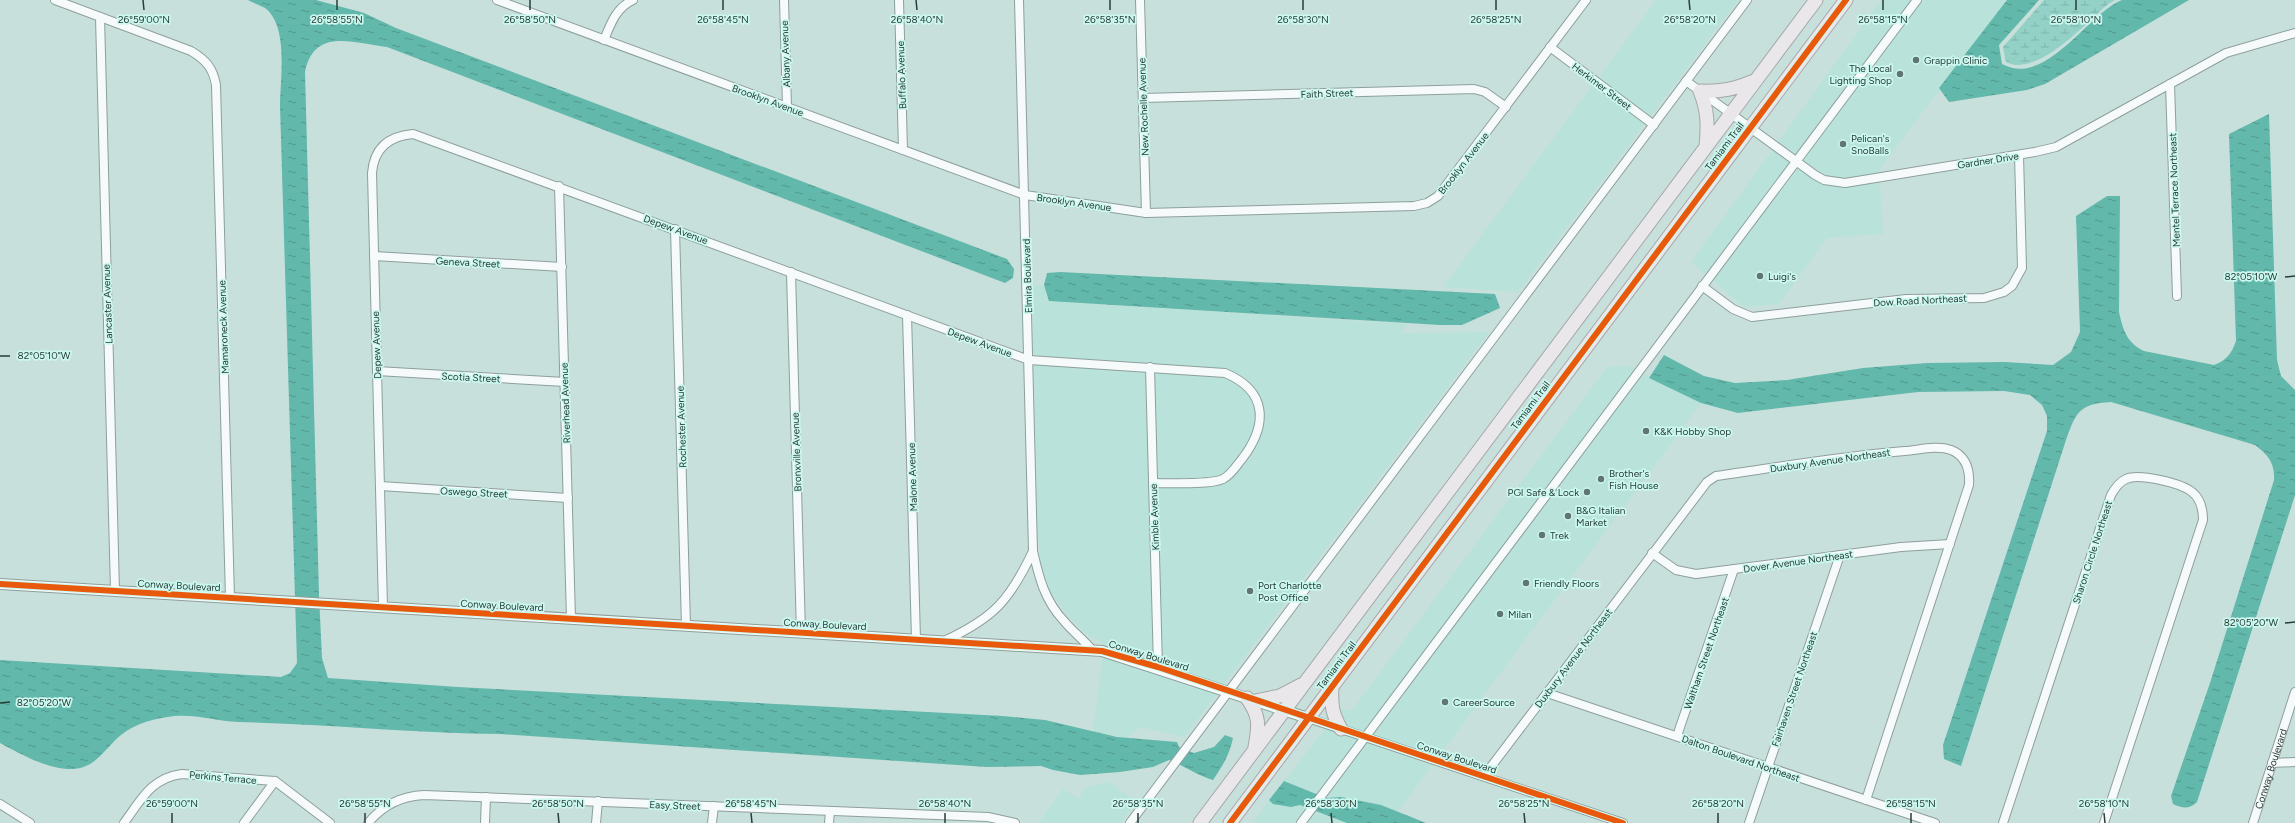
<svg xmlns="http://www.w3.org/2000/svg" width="2295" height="823" viewBox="0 0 2295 823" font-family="Figtree,sans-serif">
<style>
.built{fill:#b9e2da}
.wetland{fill:url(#wetland-marsh)}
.water{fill:url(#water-ripples)}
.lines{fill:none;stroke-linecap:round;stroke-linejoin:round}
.minor-casing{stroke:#8d9f9c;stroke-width:10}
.tertiary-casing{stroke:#8d9f9c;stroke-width:12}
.primary-casing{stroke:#a5a8a9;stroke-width:15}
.minor{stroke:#f7fafa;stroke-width:8}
.tertiary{stroke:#f7fafa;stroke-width:10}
.primary{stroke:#e9e7e9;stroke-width:13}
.cycleway-casing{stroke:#cbf8ef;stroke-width:8}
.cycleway{stroke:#e8590c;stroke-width:6}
.ticks{fill:none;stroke:#293c38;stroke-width:1.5}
.poi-dot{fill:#617571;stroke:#cbf8ef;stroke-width:1.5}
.labels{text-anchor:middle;stroke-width:3.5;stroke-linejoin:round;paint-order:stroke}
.street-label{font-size:10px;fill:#293c38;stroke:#cbf8ef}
.poi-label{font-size:10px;fill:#293c38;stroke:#cbf8ef;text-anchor:start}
.ticks-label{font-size:10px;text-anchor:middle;fill:#293c38;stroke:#cbf8ef;stroke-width:3.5;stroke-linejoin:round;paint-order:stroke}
</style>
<defs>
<pattern id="wetland-marsh" width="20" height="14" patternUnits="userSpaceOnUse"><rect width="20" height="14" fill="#93d1c6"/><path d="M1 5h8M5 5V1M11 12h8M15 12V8" fill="none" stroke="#7fb4ab"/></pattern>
<pattern id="water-ripples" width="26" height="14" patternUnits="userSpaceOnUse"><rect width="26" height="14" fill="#62b8ab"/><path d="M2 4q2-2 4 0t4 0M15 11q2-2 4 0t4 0" fill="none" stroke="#51978c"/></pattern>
</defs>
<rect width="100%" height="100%" fill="#c8e0db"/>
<path class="built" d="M 1656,0 L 1738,0 L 1518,292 L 1443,287 Z
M 1881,0 L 2007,0 L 1879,170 L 1883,234 L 1827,238 L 1779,304 L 1744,307 L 1691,262 Z
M 1032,285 L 1044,285 L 1049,301 L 1407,324 L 1401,333 L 1489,332 L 1184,737 L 1140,727 L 1128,738 L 1093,732 L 1104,643 L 1089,636 L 1071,620 L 1051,593 L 1041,564 L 1038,535 Z
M 1629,366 L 1701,403 L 1398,811 L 1381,805 L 1341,797 L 1326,798 L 1284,781 L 1341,709 L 1352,710 L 1607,367 Z
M 1109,782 L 1137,802 L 1121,823 L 1038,823 L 1063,789 L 1079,799 L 1085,787 Z
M 1269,800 L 1273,804 L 1291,807 L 1300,805 L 1347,823 L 1252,823 Z"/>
<path class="wetland" d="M 2044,0 L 2115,0 L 2107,5 C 2086,23 2037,78 2006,62 L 2003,47 Z"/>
<path class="water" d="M 248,0 L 316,0 L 364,13 L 396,28 L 1007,259 L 1014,269 L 1013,278 L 1005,283 L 387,47 C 353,43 314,27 305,72 L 319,595 L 322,658 L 328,678 L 458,687 L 1003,716 L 1045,720 L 1117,737 L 1177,742 L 1179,747 L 1194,753 L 1214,747 L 1225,735 L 1233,738 C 1229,756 1223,765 1213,780 C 1196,775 1185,766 1169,760 L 1153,767 L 1120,772 L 1080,775 L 1053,770 L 1041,766 L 987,767 L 500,734 C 413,733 325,724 238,722 C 217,721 195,714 174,716 C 156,718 136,723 121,735 C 105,748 96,768 73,769 C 48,770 21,754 0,743 L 0,660 L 281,677 L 290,673 L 297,663 L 280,106 C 280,79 289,26 265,8 C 260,5 253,3 248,0 Z
M 2007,0 L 2039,0 L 1999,45 L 2002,64 C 2046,88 2088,13 2122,0 C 2132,0 2176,0 2189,0 L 2045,84 L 2027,90 L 1949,102 L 1939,88 Z
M 2269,114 L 2277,360 L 2281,376 L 2295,390 L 2295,495 L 2197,802 C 2189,810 2182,808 2173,804 L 2171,796 L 2210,683 L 2274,480 C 2275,463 2268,455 2255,445 L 2111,402 C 2079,404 2076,412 2066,440 L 1961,766 L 1944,759 L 1943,745 L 2047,431 L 2047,416 L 2042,405 L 2030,395 L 2004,391 L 1918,392 L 1738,413 L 1701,403 L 1649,378 L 1664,355 L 1704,376 L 1735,383 L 1787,380 L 1863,368 L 1927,363 L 2005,362 L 2053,365 L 2071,352 L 2080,332 L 2076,216 L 2107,196 L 2120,196 L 2119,312 C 2123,330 2127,343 2144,351 L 2214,365 C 2226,361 2232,353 2236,341 L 2229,134 Z
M 1060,272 L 1495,294 L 1500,308 L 1462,325 L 1440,325 L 1049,301 L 1044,285 L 1047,273 Z
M 1284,781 L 1326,798 L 1341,797 L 1381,805 L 1426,823 L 1347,823 L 1300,805 L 1291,807 L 1273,804 L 1269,800 Z"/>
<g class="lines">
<defs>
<g id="minor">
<path d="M 55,0 L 191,51 C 206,60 213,68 216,85 L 230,598"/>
<path d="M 497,0 L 1025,195 L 1146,213 L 1414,206 L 1427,203 L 1438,196 L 1586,0"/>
<path d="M 784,0 L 787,107"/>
<path d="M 899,0 L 903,150"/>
<path d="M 1019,0 L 1033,551 C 1039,578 1045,601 1064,621 C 1073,632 1083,639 1092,650"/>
<path d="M 1140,0 L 1146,213"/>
<path d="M 100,17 L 115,591"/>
<path d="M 604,40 C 611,23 616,8 633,0"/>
<path d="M 1550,47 L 1654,125"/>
<path d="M 1686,81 L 1815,175 L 1824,180 L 1845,183 L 2035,152 L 2056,147 L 2226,53 L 2295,33"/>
<path d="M 2170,84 L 2177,296"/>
<path d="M 1143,98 L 1474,89 L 1485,92 L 1506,107"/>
<path d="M 559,186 L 571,619"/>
<path d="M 675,229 L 686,626"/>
<path d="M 374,256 L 562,267"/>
<path d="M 791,272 L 801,633"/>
<path d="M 1702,286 L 1733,309 L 1752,317 L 1906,299 L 1984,298 L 2004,292 L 2012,286 L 2022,268 L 2019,155"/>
<path d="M 907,315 L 916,639"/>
<path d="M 1150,367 L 1158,667"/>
<path d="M 377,371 L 565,382"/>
<path d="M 380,486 L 568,498"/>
<path d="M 1652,553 L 1676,570 L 1696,574 L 1901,547 L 1950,544"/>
<path d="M 383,607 L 372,173 C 374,148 389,136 413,134 L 1029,360 L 1225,373 C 1268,391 1268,425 1242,459 C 1236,466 1232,474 1223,479 C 1210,485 1169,483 1153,483"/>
<path d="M 944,641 C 994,618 1010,600 1033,551"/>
<path d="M 1547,693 L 1935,823"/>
<path d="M 1308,718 L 1623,823"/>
<path d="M 1677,736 L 1734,569"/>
<path d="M 2272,763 L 2295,762"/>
<path d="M 1484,776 L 1707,482 L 1716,476 C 1779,467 1842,456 1905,451 C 1919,450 1937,445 1951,450 C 1966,456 1970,470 1969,485 L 1866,800"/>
<path d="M 0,804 L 30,823"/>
<path d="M 124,823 C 141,800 151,778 182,774 L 275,781 L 330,823"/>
<path d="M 244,823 L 275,781"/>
<path d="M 368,823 C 383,805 401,796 424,795 L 988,817 L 1015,823"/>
<path d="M 485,823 L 486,797"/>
<path d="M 596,823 L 598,801"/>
<path d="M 712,823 L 714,806"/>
<path d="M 829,823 L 830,811"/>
<path d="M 1130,823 L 1747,0"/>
<path d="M 1301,823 L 1917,0"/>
<path d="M 1749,823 L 1840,555"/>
<path d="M 2003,823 L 2111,495 C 2115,488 2119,482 2126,479 C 2139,473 2181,483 2192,492 C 2201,499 2203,510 2203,520 L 2104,823"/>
<path id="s1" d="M 2253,823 L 2295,692"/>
</g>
<path id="tertiary" d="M 0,584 L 1102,651 L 1308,718"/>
<path id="primary" d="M 1706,146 C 1708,125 1708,111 1700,91 C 1721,92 1735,89 1754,81
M 1332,687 C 1331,704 1332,714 1341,729
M 1247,698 C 1260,716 1259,725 1255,747
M 1255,701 L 1280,696 L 1301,685
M 1200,823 L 1816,0
M 1230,823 L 1846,0"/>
</defs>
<use href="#minor" class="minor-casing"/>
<use href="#tertiary" class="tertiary-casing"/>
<use href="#primary" class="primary-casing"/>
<use href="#minor" class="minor"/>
<use href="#tertiary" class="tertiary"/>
<use href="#primary" class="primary"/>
<defs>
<path id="cycleway" d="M 0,584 L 1102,651 L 1158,667 L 1623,823
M 1230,823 L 1846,0"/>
</defs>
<use href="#cycleway" class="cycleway-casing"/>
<use href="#cycleway" class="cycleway"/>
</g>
<path class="ticks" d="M 143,0 L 144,10M 337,0 L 337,10M 530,0 L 530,10M 723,0 L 723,10M 916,0 L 917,10M 1110,0 L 1110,10M 1303,0 L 1303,10M 1496,0 L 1496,10M 1689,0 L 1690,10M 1883,0 L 1883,10M 2076,0 L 2076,10M 2285,277 L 2295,276M 0,356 L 10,356M 2285,623 L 2295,622M 0,703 L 10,702M 172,813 L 172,823M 365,813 L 365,823M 558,813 L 559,823M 751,813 L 752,823M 945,813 L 945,823M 1138,813 L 1138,823M 1331,813 L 1332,823M 1524,813 L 1525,823M 1718,813 L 1718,823M 1911,813 L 1911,823M 2104,813 L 2105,823"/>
<g class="poi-dot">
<circle cx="1916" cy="60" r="4"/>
<circle cx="1900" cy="74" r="4"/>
<circle cx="1843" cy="144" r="4"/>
<circle cx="1760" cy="276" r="4"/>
<circle cx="1646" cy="431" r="4"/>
<circle cx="1601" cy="479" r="4"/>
<circle cx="1587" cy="492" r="4"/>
<circle cx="1568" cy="516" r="4"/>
<circle cx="1542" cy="535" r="4"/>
<circle cx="1526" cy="583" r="4"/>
<circle cx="1250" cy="591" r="4"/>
<circle cx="1500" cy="614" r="4"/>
<circle cx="1445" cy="702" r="4"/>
</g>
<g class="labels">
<g class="street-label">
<text transform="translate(785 54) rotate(-92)" y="4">Albany Avenue</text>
<text transform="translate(901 75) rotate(-92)" y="4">Buffalo Avenue</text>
<text transform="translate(1602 86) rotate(37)" y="4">Herkimer Street</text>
<text transform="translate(1327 93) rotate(-2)" y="4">Faith Street</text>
<text transform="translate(768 100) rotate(20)" y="4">Brooklyn Avenue</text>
<text transform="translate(1143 107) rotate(-92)" y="4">New Rochelle Avenue</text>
<text transform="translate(1724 146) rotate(-53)" y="4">Tamiami Trail</text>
<text transform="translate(1988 160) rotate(-9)" y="4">Gardner Drive</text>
<text transform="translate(1463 163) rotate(-52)" y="4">Brooklyn Avenue</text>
<text transform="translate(2174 190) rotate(-92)" y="4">Mentel Terrace Northeast</text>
<text transform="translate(1074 202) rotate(8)" y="4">Brooklyn Avenue</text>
<text transform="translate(676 229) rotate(20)" y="4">Depew Avenue</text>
<text transform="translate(468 262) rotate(3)" y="4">Geneva Street</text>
<text transform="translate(1027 276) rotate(-92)" y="4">Elmira Boulevard</text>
<text transform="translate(1920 300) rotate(-3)" y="4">Dow Road Northeast</text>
<text transform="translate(107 304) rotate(-92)" y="4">Lancaster Avenue</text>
<text transform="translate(223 327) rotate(-92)" y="4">Mamaroneck Avenue</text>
<text transform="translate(980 342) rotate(20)" y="4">Depew Avenue</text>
<text transform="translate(376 345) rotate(-92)" y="4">Depew Avenue</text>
<text transform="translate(471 377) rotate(3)" y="4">Scotia Street</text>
<text transform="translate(565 403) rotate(-92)" y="4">Riverhead Avenue</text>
<text transform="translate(1530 405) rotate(-53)" y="4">Tamiami Trail</text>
<text transform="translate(681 427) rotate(-92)" y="4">Rochester Avenue</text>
<text transform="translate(796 452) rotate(-92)" y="4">Bronxville Avenue</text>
<text transform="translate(1830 460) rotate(-8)" y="4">Duxbury Avenue Northeast</text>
<text transform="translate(912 477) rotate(-92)" y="4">Malone Avenue</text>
<text transform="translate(474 492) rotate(3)" y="4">Oswego Street</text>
<text transform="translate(1154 517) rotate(-92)" y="4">Kimble Avenue</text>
<text transform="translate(2092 552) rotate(-72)" y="4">Sharon Circle Northeast</text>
<text transform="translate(1798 561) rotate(-8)" y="4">Dover Avenue Northeast</text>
<text transform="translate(179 585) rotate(3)" y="4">Conway Boulevard</text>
<text transform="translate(502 605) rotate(3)" y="4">Conway Boulevard</text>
<text transform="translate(825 624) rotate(3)" y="4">Conway Boulevard</text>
<text transform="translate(1706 653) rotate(-71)" y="4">Waltham Street Northeast</text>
<text transform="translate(1149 655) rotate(17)" y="4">Conway Boulevard</text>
<text transform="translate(1573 658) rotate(-53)" y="4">Duxbury Avenue Northeast</text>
<text transform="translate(1336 665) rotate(-53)" y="4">Tamiami Trail</text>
<text transform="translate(1794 689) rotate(-71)" y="4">Fairhaven Street Northeast</text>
<text transform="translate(1457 757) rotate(18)" y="4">Conway Boulevard</text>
<text transform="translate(1741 758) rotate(19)" y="4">Dalton Boulevard Northeast</text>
<text dy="4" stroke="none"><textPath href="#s1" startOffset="57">Conway Boulevard</textPath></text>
<text transform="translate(223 777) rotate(5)" y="4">Perkins Terrace</text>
<text transform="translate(675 805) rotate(2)" y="4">Easy Street</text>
</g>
<g class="poi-label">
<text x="1924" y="64">Grappin Clinic</text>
<text x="1892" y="72" text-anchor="end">The Local<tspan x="1892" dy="12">Lighting Shop</tspan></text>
<text x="1851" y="142">Pelican's<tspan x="1851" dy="12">SnoBalls</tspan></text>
<text x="1768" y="280">Luigi's</text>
<text x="1654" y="435">K&amp;K Hobby Shop</text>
<text x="1609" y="477">Brother's<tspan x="1609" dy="12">Fish House</tspan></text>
<text x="1579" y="496" text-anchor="end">PGI Safe &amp; Lock</text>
<text x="1576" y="514">B&amp;G Italian<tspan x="1576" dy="12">Market</tspan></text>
<text x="1550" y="539">Trek</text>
<text x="1534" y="587">Friendly Floors</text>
<text x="1258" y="589">Port Charlotte<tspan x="1258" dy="12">Post Office</tspan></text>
<text x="1508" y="618">Milan</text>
<text x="1453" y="706">CareerSource</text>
</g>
</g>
<g class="ticks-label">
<text x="144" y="23">26°59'00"N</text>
<text x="337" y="23">26°58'55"N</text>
<text x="530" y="23">26°58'50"N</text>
<text x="723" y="23">26°58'45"N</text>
<text x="917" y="23">26°58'40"N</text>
<text x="1110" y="23">26°58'35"N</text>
<text x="1303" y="23">26°58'30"N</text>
<text x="1496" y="23">26°58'25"N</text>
<text x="1690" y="23">26°58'20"N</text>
<text x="1883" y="23">26°58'15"N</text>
<text x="2076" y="23">26°58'10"N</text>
<text x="2251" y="280">82°05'10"W</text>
<text x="44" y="359">82°05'10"W</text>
<text x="2251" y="626">82°05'20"W</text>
<text x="44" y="706">82°05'20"W</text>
<text x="172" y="807">26°59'00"N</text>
<text x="365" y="807">26°58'55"N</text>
<text x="558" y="807">26°58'50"N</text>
<text x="751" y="807">26°58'45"N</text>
<text x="945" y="807">26°58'40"N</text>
<text x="1138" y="807">26°58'35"N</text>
<text x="1331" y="807">26°58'30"N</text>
<text x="1524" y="807">26°58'25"N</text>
<text x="1718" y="807">26°58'20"N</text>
<text x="1911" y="807">26°58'15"N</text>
<text x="2104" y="807">26°58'10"N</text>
</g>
</svg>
